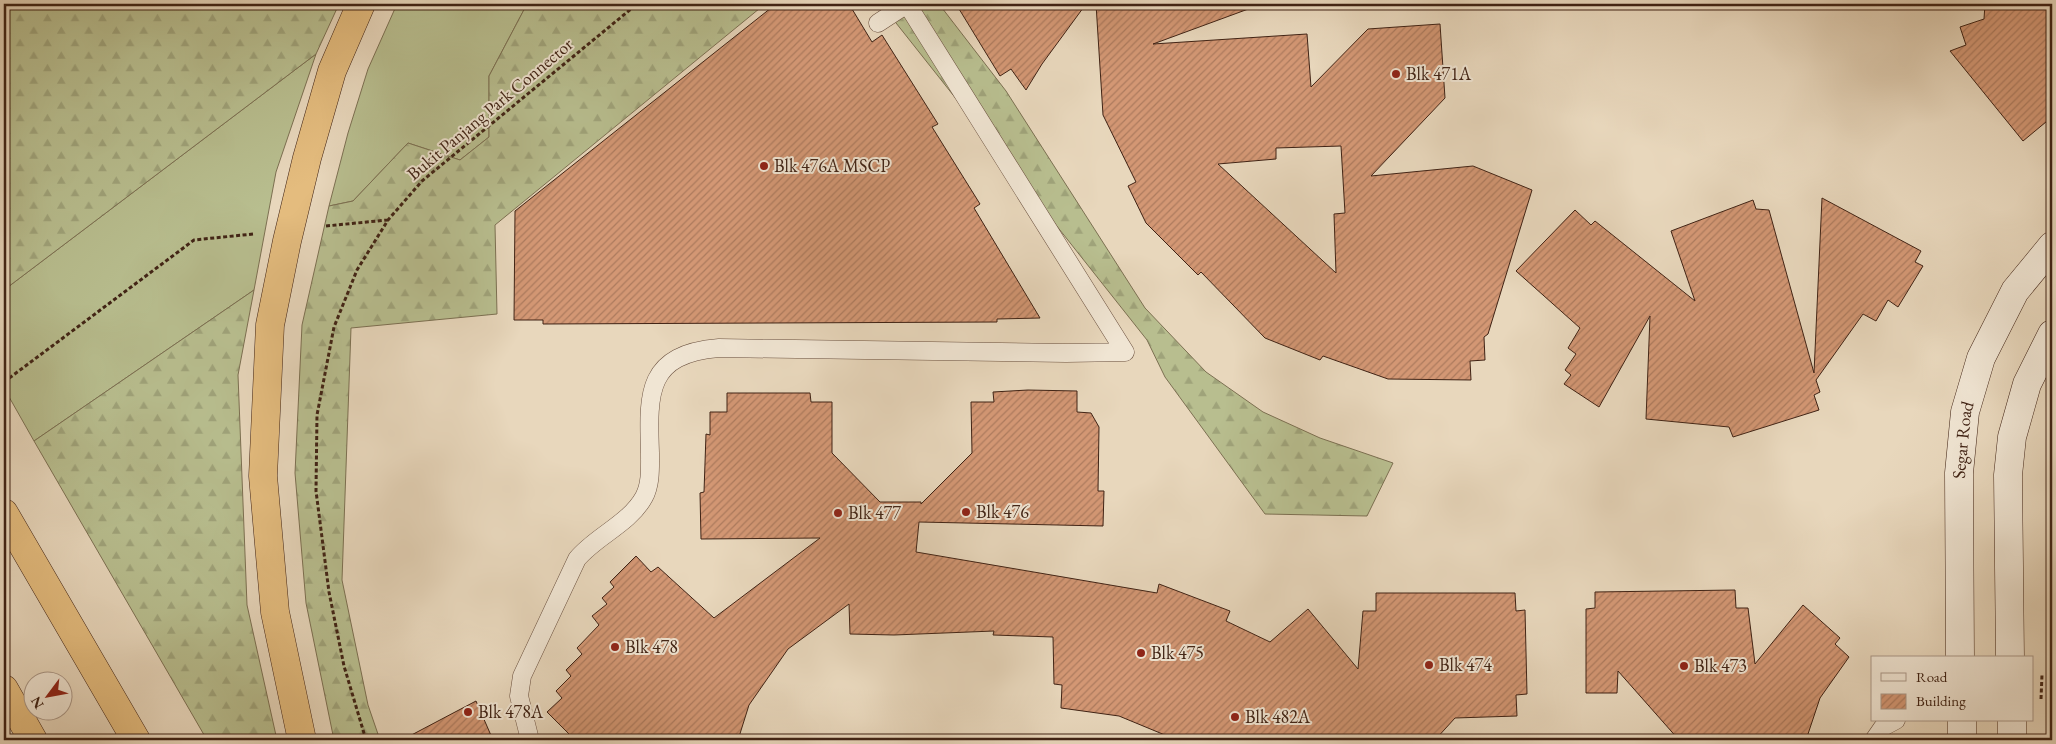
<svg xmlns="http://www.w3.org/2000/svg" width="2056" height="744" viewBox="0 0 2056 744" font-family="'EB Garamond',serif">
<style>
.grass{fill:#b8be8f;stroke:#7c7052}
.forest{fill:url(#forest-firs);stroke:#7c7052}
.building{fill:url(#building-hatch);stroke:#402315;fill-rule:evenodd}
.lines{fill:none;stroke-linecap:round;stroke-linejoin:round}
.lane-casing{stroke:#6a503f;stroke-width:19}
.secondary-casing{stroke:#402315;stroke-width:29}
.highway-casing{stroke:#402315;stroke-width:29}
.path{stroke:#402315;stroke-width:3;stroke-dasharray:4 2.5;stroke-linecap:butt}
.lane{stroke:#f0e5d3;stroke-width:18}
.secondary{stroke:#f0e5d3;stroke-width:28}
.highway{stroke:#e4bc7e;stroke-width:28}
.highway-bridge-casing{stroke:#402315;stroke-width:29;stroke-linecap:butt}
.highway-bridge{stroke:#e4bc7e;stroke-width:28}
.poi-dot{fill:#8f2418;stroke:#f0e5d3;stroke-width:2}
.labels{text-anchor:middle;stroke-width:4;stroke-linejoin:round;paint-order:stroke}
.poi-label{font-size:18px;fill:#402315;stroke:#f0e5d3;text-anchor:start}
.street-label{font-size:18px;fill:#402315;stroke:#f0e5d3}
</style>
<defs>
<pattern id="forest-firs" width="22" height="20" patternUnits="userSpaceOnUse" patternTransform="scale(1.25)"><rect width="22" height="20" fill="#b8be8f"/><path d="M5 1l3.5 6h-7zM16 11l3.5 6h-7z" fill="#9fa37a"/></pattern>
<pattern id="building-hatch" width="6" height="6" patternUnits="userSpaceOnUse" patternTransform="scale(1.25)"><rect width="6" height="6" fill="#d39774"/><path d="M-1 1l2-2M0 6l6-6M5 7l2-2" fill="none" stroke="#ad7b5e"/></pattern>
</defs>
<rect width="100%" height="100%" fill="#e8d7bc"/>
<filter id="stains"><feTurbulence type="fractalNoise" baseFrequency=".004" numOctaves="4"/><feColorMatrix values="0 0 0 0 .2 0 0 0 0 .09 0 0 0 0 .02 0 0 0 .5 -.17"/></filter>
<radialGradient id="worn" r=".72"><stop offset=".6" stop-color="#630" stop-opacity="0"/><stop offset="1" stop-color="#630" stop-opacity=".3"/></radialGradient>
<path class="grass" d="M 397,4 L 527,4 L 489,76 L 489,137 L 460,160 L 408,143 L 353,201 L 329,206 L 348,133 L 368,69 Z
M 316,54 L 276,172 L 254,290 L 34,441 L 4,388 L 4,290 Z"/>
<path class="forest" d="M 4,4 L 339,4 L 316,54 L 4,290 Z
M 527,4 L 765,4 L 495,225 L 497,314 L 351,328 L 342,580 L 368,705 L 380,740 L 334,740 L 306,603 L 295,473 L 302,325 L 329,206 L 353,201 L 408,143 L 460,160 L 489,137 L 489,76 Z
M 881,4 L 939,4 L 1006,91 L 1145,308 L 1206,372 L 1263,412 L 1320,438 L 1393,463 L 1367,516 L 1265,514 L 1165,377 L 1147,340 Z
M 254,290 L 238,375 L 247,605 L 277,740 L 207,740 L 34,441 Z"/>
<path class="building" d="M 776,4 L 849,4 L 872,42 L 882,35 L 938,124 L 932,127 L 980,204 L 974,208 L 1040,318 L 997,319 L 997,322 L 543,324 L 543,320 L 514,320 L 515,211 Z
M 956,4 L 1086,4 L 1042,64 L 1026,90 L 1011,69 L 1000,76 Z
M 1096,4 L 1156,4 L 1158,6 L 1250,4 L 1251,8 L 1153,44 L 1307,34 L 1311,87 L 1368,29 L 1440,24 L 1445,98 L 1371,176 L 1473,166 L 1532,190 L 1488,334 L 1484,337 L 1485,360 L 1470,361 L 1471,380 L 1388,379 L 1323,356 L 1320,360 L 1265,338 L 1201,272 L 1198,275 L 1146,223 L 1128,186 L 1136,182 L 1103,115 ZM 1341,146 L 1345,213 L 1334,214 L 1336,273 L 1218,164 L 1276,159 L 1276,148 Z
M 1985,4 L 2052,4 L 2052,117 L 2023,141 L 1950,51 L 1966,45 L 1960,27 L 1984,19 Z
M 1822,198 L 1921,251 L 1915,262 L 1923,266 L 1898,307 L 1888,300 L 1876,321 L 1863,314 L 1816,380 L 1820,392 L 1814,395 L 1819,410 L 1733,437 L 1729,427 L 1646,419 L 1650,316 L 1599,407 L 1564,384 L 1571,375 L 1565,370 L 1576,354 L 1568,348 L 1580,328 L 1516,271 L 1575,210 L 1591,225 L 1595,221 L 1695,301 L 1671,231 L 1753,200 L 1756,209 L 1769,210 L 1814,373 Z
M 1028,390 L 1077,391 L 1077,412 L 1091,413 L 1099,427 L 1098,491 L 1104,491 L 1103,526 L 919,522 L 916,552 L 1157,593 L 1159,584 L 1230,611 L 1226,621 L 1270,642 L 1308,609 L 1358,669 L 1363,611 L 1376,611 L 1376,593 L 1515,593 L 1516,611 L 1525,610 L 1527,694 L 1516,695 L 1517,716 L 1455,718 L 1435,740 L 1177,740 L 1119,716 L 1061,708 L 1062,685 L 1054,684 L 1053,637 L 993,635 L 994,631 L 894,635 L 850,634 L 849,604 L 788,649 L 749,705 L 738,740 L 575,740 L 547,712 L 562,698 L 556,691 L 571,676 L 566,670 L 582,654 L 577,648 L 599,625 L 592,616 L 607,604 L 602,598 L 614,587 L 610,582 L 636,556 L 651,572 L 658,567 L 714,618 L 820,538 L 701,539 L 700,493 L 704,492 L 706,434 L 710,435 L 710,412 L 727,412 L 727,393 L 810,393 L 811,402 L 832,402 L 832,453 L 880,502 L 921,502 L 921,504 L 972,453 L 971,402 L 994,402 L 993,392 Z
M 1735,590 L 1736,608 L 1748,608 L 1755,664 L 1803,605 L 1840,638 L 1835,644 L 1849,657 L 1820,698 L 1806,740 L 1679,740 L 1618,671 L 1617,693 L 1586,693 L 1586,609 L 1595,608 L 1595,592 Z
M 476,701 L 493,740 L 402,740 Z"/>
<g class="lines">
<defs>
<path id="lane" d="M 878,23 L 907,4 L 1125,352
M 530,740 L 519,696 L 522,676 L 577,559 C 596,536 629,524 644,497 C 651,484 650,468 650,453 C 648,393 646,354 719,348 L 1066,353 L 1125,352
M 1874,740 L 1883,727 L 1896,720"/>
<g id="secondary">
<path id="s1" d="M 1960,658 L 1959,473 L 1965,412 L 1981,358 L 2015,291 L 2052,246"/>
<path d="M 2010,658 L 2008,475 L 2012,437 L 2027,384 L 2052,334"/>
<path d="M 1962,720 L 1962,740"/>
<path d="M 2012,720 L 2012,740"/>
</g>
<path id="highway" d="M 4,513 L 136,740
M 4,689 L 33,740"/>
</defs>
<use href="#lane" class="lane-casing"/>
<use href="#secondary" class="secondary-casing"/>
<use href="#highway" class="highway-casing"/>
<path class="path" d="M 326,226 L 388,220
M 4,382 L 194,240 L 253,234
M 2041,699 L 2042,675
M 366,740 L 344,666 L 329,592 L 316,491 L 317,415 L 334,327 L 357,270 L 388,220 L 422,181 L 637,4"/>
<use href="#lane" class="lane"/>
<use href="#secondary" class="secondary"/>
<use href="#highway" class="highway"/>
<defs>
<path id="highway-bridge" d="M 302,740 L 275,612 L 263,476 L 270,325 L 287,241 L 307,158 L 332,71 L 361,4"/>
</defs>
<use href="#highway-bridge" class="highway-bridge-casing"/>
<use href="#highway-bridge" class="highway-bridge"/>
</g>
<g class="poi-dot">
<circle cx="1396" cy="74" r="5"/>
<circle cx="764" cy="166" r="5"/>
<circle cx="966" cy="512" r="5"/>
<circle cx="838" cy="513" r="5"/>
<circle cx="615" cy="647" r="5"/>
<circle cx="1141" cy="653" r="5"/>
<circle cx="1429" cy="665" r="5"/>
<circle cx="1684" cy="666" r="5"/>
<circle cx="468" cy="712" r="5"/>
<circle cx="1235" cy="717" r="5"/>
</g>
<g class="labels">
<g class="poi-label">
<text x="1406" y="80">Blk 471A</text>
<text x="774" y="172">Blk 476A MSCP</text>
<text x="976" y="518">Blk 476</text>
<text x="848" y="519">Blk 477</text>
<text x="625" y="653">Blk 478</text>
<text x="1151" y="659">Blk 475</text>
<text x="1439" y="671">Blk 474</text>
<text x="1694" y="672">Blk 473</text>
<text x="478" y="718">Blk 478A</text>
<text x="1245" y="723">Blk 482A</text>
</g>
<g class="street-label">
<text transform="translate(490 109) rotate(-40)" y="6">Bukit Panjang Park Connector</text>
<text dy="6" stroke="none"><textPath href="#s1" startOffset="218">Segar Road</textPath></text>
</g>
</g>
<rect width="2056" height="744" fill="none" stroke="#e8d7bc" stroke-width="20"/>
<rect x="5" y="5" width="2046" height="734" fill="none" stroke="#402315" stroke-width="2.5"/>
<rect x="10" y="10" width="2036" height="724" fill="none" stroke="#402315"/>
<rect x="1871" y="656" width="162" height="65" fill="#f0e5d3" stroke="#aa9787"/>
<rect x="1881" y="673" width="25" height="8" fill="#f0e5d3" stroke="#aa9787"/>
<text x="1916" y="682" font-size="15" fill="#402315">Road</text>
<rect x="1881" y="694" width="25" height="15" fill="url(#building-hatch)" stroke="#aa9787"/>
<text x="1916" y="706" font-size="15" fill="#402315">Building</text>
<g transform="translate(48 696) rotate(238)"><circle r="24" fill="#f0e5d3" stroke="#aa9787"/>
<path d="M0-4L9 19L0 12L-9 19Z" fill="#8f2418"/>
<text y="-8" font-size="14" font-weight="bold" text-anchor="middle" fill="#402315">N</text>
</g>
<rect width="100%" height="100%" filter="url(#stains)"/>
<rect width="100%" height="100%" fill="url(#worn)"/>
</svg>
